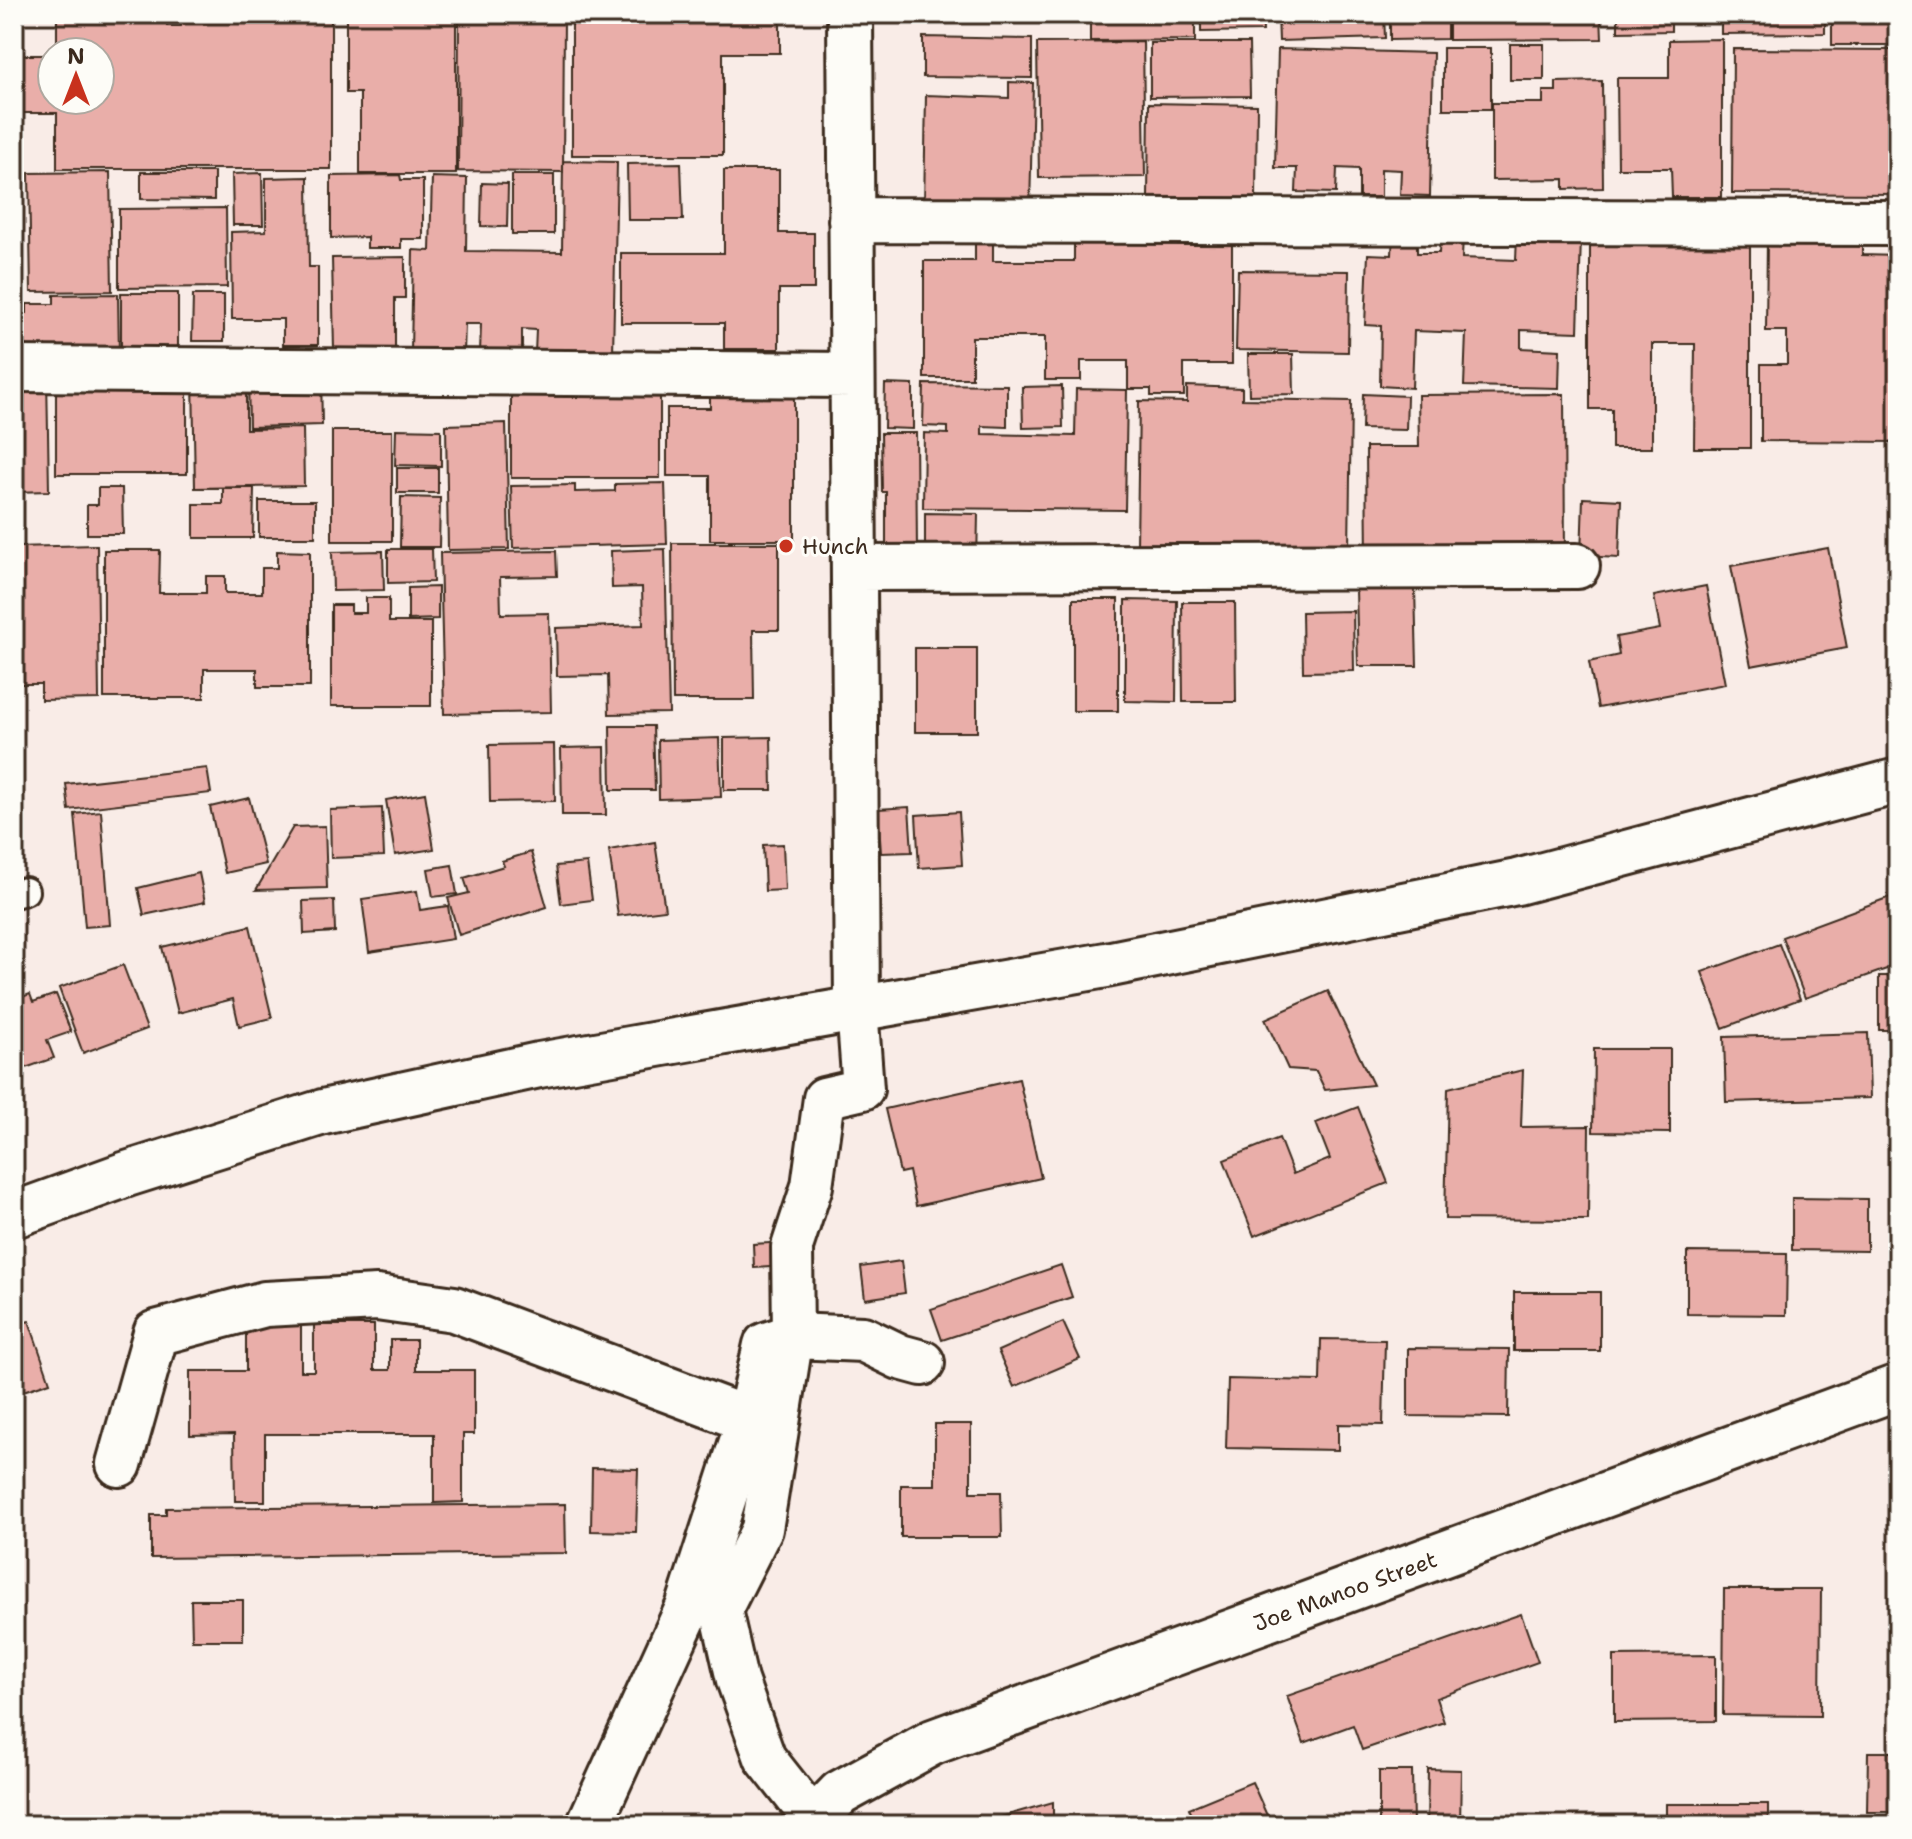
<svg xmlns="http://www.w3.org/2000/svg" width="1912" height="1839" viewBox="0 0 1912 1839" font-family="'Shantell Sans',sans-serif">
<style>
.building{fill:#e9aea9;stroke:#3b2a1e;stroke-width:2}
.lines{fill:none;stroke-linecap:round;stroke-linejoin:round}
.service-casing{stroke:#3b2a1e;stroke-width:32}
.pedestrian-casing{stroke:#3b2a1e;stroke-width:46}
.minor-casing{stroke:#3b2a1e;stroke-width:50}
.tertiary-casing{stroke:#3b2a1e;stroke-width:50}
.secondary-casing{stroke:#3b2a1e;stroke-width:50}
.service{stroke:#fdfcf7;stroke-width:26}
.pedestrian{stroke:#fdfcf7;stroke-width:40}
.minor{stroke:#fdfcf7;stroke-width:44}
.tertiary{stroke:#fdfcf7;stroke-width:44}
.secondary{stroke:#fdfcf7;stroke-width:44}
.poi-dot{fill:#c8321e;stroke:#fdfcf7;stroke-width:3}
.labels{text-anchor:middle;stroke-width:6;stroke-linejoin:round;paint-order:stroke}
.poi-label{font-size:22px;fill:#3b2a1e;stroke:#fdfcf7;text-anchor:start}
.street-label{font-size:22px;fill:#3b2a1e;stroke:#fdfcf7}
</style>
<rect width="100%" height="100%" fill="#f9ece7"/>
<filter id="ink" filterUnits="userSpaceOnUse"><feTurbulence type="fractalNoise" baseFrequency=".0125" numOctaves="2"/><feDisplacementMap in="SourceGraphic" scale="16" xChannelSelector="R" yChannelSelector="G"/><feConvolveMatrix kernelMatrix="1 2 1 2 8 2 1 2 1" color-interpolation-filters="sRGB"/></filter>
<g filter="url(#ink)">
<path class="building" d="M 57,14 L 167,14 L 167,26 L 181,26 L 181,14 L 331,14 L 331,169 L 57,169 L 57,113 L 22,113 L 22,55 L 52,55 L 52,100 L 100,100 L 100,52 L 57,52 Z
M 346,14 L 456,14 L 456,174 L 360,174 L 360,93 L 346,93 Z
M 459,14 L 564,14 L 563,172 L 458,171 Z
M 572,14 L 780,14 L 780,53 L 723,53 L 723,155 L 572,155 Z
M 1090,14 L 1195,14 L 1195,40 L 1090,41 Z
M 1201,14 L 1262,14 L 1263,31 L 1201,32 Z
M 1278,14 L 1384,14 L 1385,38 L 1279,41 Z
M 1390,14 L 1447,14 L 1447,39 L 1390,40 Z
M 1462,14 L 1601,14 L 1602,39 L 1449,40 L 1449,15 Z
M 1618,14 L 1671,14 L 1671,31 L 1618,32 Z
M 1721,14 L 1825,15 L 1825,33 L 1721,34 Z
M 1832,14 L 1898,14 L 1898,45 L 1832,45 Z
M 923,37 L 1032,39 L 1032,78 L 923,77 Z
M 1722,39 L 1722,197 L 1672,197 L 1671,168 L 1618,168 L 1617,78 L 1669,78 L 1669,40 Z
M 1143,42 L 1145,177 L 1039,178 L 1037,43 Z
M 1150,43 L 1249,43 L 1250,96 L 1150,97 Z
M 1510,44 L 1544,44 L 1544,80 L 1510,80 Z
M 1443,48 L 1491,48 L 1491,109 L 1443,109 Z
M 1278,49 L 1433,53 L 1430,196 L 1400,195 L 1401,170 L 1381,169 L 1381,197 L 1359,197 L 1359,169 L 1337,168 L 1336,193 L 1296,192 L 1297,168 L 1275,168 Z
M 1733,49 L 1898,50 L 1898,194 L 1732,193 Z
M 1602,81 L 1603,188 L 1564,189 L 1564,179 L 1492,180 L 1492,103 L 1543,103 L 1543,91 L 1556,91 L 1556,82 Z
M 1009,82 L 1033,83 L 1030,209 L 924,207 L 926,95 L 1009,98 Z
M 1149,103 L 1257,105 L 1256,200 L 1148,199 Z
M 563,161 L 617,162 L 613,354 L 535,353 L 536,330 L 522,329 L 522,354 L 480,353 L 481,324 L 465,324 L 464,353 L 411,352 L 413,250 L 430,251 L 432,177 L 467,178 L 466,251 L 562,252 Z
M 681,163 L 683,220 L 628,220 L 627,164 Z
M 724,170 L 779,170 L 779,233 L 814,233 L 814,289 L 779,289 L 779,349 L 724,349 L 724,323 L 621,323 L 621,253 L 724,253 Z
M 110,172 L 112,291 L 31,292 L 29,173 Z
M 141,172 L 214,172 L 214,200 L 141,199 Z
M 262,173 L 263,225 L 233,225 L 232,174 Z
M 400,175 L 401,180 L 423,180 L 423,239 L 401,239 L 401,248 L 367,248 L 367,237 L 331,238 L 331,176 Z
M 512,175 L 554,175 L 554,234 L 512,234 Z
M 308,177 L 309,267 L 318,267 L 318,345 L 283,345 L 283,319 L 232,319 L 231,232 L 266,231 L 266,178 Z
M 482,183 L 508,184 L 507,227 L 481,226 Z
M 226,208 L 227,287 L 119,288 L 119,209 Z
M 1393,232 L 1417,233 L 1417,253 L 1439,253 L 1440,234 L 1463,235 L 1462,258 L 1516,260 L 1517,236 L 1581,238 L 1578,332 L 1521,330 L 1521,348 L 1560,350 L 1559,388 L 1464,386 L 1466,333 L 1414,331 L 1412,388 L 1380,386 L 1381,326 L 1365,325 L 1368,254 L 1392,255 Z
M 975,238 L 993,238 L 993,261 L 1074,261 L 1074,240 L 1232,240 L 1232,364 L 1184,364 L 1184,396 L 1151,396 L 1151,389 L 1128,389 L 1128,361 L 1081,361 L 1081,380 L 1045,380 L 1045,337 L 972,337 L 972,378 L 924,378 L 924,261 L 975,261 Z
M 1590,239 L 1750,240 L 1750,448 L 1694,448 L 1695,344 L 1652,344 L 1652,448 L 1612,448 L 1612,409 L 1590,409 Z
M 1767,239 L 1862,240 L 1862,255 L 1898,256 L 1898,442 L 1761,441 L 1761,364 L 1787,364 L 1787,331 L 1766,331 Z
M 405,257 L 405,298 L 395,298 L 395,349 L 334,350 L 332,258 Z
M 1238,270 L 1349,271 L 1348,352 L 1236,350 Z
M 121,293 L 178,293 L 178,358 L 121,358 Z
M 118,294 L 119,356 L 14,350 L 14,313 L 27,313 L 27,304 L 54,304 L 54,295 Z
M 193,295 L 224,295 L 224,341 L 192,341 Z
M 1248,354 L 1293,354 L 1294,394 L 1249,395 Z
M 321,374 L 322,425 L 249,427 L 248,375 Z
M 56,375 L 187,375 L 187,474 L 56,474 Z
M 47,376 L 49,491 L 14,492 L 14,377 Z
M 246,376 L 246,429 L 303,428 L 304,486 L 195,488 L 193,377 Z
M 885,384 L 913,385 L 913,429 L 884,428 Z
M 924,384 L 1007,385 L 1007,427 L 982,426 L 982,434 L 1075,436 L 1076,389 L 1127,390 L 1125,510 L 923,508 L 924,433 L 948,434 L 948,427 L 923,426 Z
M 710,385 L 794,385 L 794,540 L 710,540 L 710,476 L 667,476 L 667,408 L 710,408 Z
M 1062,386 L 1063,427 L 1023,428 L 1022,387 Z
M 1187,386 L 1242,388 L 1242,399 L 1351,401 L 1349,551 L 1137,547 L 1139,401 L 1187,402 Z
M 511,387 L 660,387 L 660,478 L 511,478 Z
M 1363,394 L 1407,396 L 1406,430 L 1362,429 Z
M 1564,394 L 1565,560 L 1367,562 L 1366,447 L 1419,447 L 1418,395 Z
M 506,423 L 509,549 L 448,550 L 446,425 Z
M 396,429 L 441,430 L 441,466 L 395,465 Z
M 332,431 L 392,431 L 392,541 L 332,541 Z
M 881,433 L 916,433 L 917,552 L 886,552 L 886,492 L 882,492 Z
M 397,468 L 438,468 L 438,493 L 397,493 Z
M 665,483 L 667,544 L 513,548 L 511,486 L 575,485 L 575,492 L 615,491 L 615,484 Z
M 98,488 L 122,488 L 123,534 L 87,534 L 87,505 L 98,505 Z
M 223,488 L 254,488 L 253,538 L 194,538 L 194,504 L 223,504 Z
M 401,497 L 440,498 L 439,547 L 400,547 Z
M 1583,498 L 1621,500 L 1619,558 L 1581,556 Z
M 259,501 L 315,501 L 315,537 L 259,537 Z
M 925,513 L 978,514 L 977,563 L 925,563 Z
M 672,543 L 779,543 L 779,630 L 753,630 L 754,700 L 673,700 Z
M 97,545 L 99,699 L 41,700 L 41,684 L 14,684 L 14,547 Z
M 1828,548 L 1847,648 L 1751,666 L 1731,566 Z
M 388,549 L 432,549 L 433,582 L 388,583 Z
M 665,549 L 669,713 L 609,714 L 608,675 L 557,676 L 556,628 L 643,625 L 642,587 L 612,588 L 611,551 Z
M 104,550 L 160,550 L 159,593 L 206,593 L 206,576 L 225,576 L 225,593 L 262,593 L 262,568 L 277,568 L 277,551 L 310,552 L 310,687 L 257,687 L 257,669 L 204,669 L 204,698 L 104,698 Z
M 383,551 L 384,590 L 333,591 L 332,552 Z
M 556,551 L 557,576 L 500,577 L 501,614 L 549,613 L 551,712 L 444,714 L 440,553 Z
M 1706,586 L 1725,684 L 1598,708 L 1589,662 L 1619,655 L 1616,637 L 1660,629 L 1654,596 Z
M 438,587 L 438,619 L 408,620 L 408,588 Z
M 1415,588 L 1417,666 L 1358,666 L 1356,590 Z
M 366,598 L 389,598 L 389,622 L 431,622 L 431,706 L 331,706 L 331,605 L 351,605 L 351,613 L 366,613 Z
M 1073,599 L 1118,599 L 1118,711 L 1073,711 Z
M 1125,600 L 1177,601 L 1176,702 L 1125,701 Z
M 1182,602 L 1235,602 L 1236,702 L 1183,702 Z
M 1353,611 L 1354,671 L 1303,672 L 1302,612 Z
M 915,648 L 977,648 L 977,732 L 915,732 Z
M 610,726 L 653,726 L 655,790 L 611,790 Z
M 771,737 L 772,790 L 724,790 L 724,738 Z
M 719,738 L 721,797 L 659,799 L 658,740 Z
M 554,744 L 555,801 L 490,802 L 489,745 Z
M 605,747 L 606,815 L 562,815 L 561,748 Z
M 207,768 L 211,793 L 69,810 L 66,784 Z
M 425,793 L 434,849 L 395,855 L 386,800 Z
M 249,798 L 266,864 L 225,873 L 210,807 Z
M 909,807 L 912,852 L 881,853 L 878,809 Z
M 382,808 L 384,856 L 331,858 L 330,810 Z
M 101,811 L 110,925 L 85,927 L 75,814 Z
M 959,812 L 962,865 L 919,868 L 916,815 Z
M 325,826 L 327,888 L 256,890 L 293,827 Z
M 655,842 L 665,910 L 618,916 L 609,850 Z
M 783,844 L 785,890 L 765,891 L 763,845 Z
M 531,852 L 547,907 L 459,935 L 448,898 L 469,893 L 464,878 L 504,866 L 502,861 Z
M 587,863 L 592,900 L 561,904 L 556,866 Z
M 452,865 L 457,894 L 433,897 L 428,869 Z
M 199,873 L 205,902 L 144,915 L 138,888 Z
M 417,891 L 420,910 L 448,906 L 453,939 L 369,952 L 362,899 Z
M 1898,894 L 1898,965 L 1805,998 L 1782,937 Z
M 334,900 L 335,932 L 304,934 L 303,901 Z
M 250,926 L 272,1018 L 239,1026 L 233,999 L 178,1013 L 162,947 Z
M 1779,944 L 1800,999 L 1723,1028 L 1702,972 Z
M 123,965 L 147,1029 L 83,1053 L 59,988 Z
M 1879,976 L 1898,976 L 1898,1030 L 1879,1030 Z
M 1328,991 L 1373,1085 L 1325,1090 L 1316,1071 L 1288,1069 L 1265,1019 Z
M 30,994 L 33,1002 L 56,994 L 71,1032 L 47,1040 L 54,1058 L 14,1072 L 14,1000 Z
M 1868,1033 L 1870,1098 L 1726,1102 L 1724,1037 Z
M 1594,1049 L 1670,1049 L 1670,1133 L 1593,1132 Z
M 1523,1070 L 1521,1127 L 1589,1126 L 1588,1220 L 1445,1219 L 1448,1088 Z
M 1019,1079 L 1041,1178 L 916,1206 L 909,1171 L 900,1173 L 885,1109 Z
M 1358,1107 L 1388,1183 L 1254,1236 L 1224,1160 L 1279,1138 L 1293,1174 L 1330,1159 L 1316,1123 Z
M 1792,1198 L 1867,1199 L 1867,1251 L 1792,1250 Z
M 787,1242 L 788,1266 L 754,1268 L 753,1244 Z
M 1687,1252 L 1787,1253 L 1786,1315 L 1687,1314 Z
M 901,1261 L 905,1293 L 865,1299 L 861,1267 Z
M 1061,1265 L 1072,1297 L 942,1340 L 931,1309 Z
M 1514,1292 L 1600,1292 L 1600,1351 L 1514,1351 Z
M 301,1317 L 301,1371 L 314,1371 L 314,1325 L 374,1325 L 374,1370 L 390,1370 L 390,1340 L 416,1340 L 416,1370 L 474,1370 L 474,1434 L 463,1434 L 463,1502 L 434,1503 L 434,1434 L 265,1434 L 265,1501 L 235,1501 L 234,1434 L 190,1435 L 190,1371 L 246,1371 L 246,1318 Z
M 29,1321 L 50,1382 L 14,1394 L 14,1326 Z
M 1063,1322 L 1080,1359 L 1014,1387 L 998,1351 Z
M 1321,1339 L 1385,1340 L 1383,1425 L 1338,1424 L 1338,1450 L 1226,1448 L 1228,1379 L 1320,1381 Z
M 1408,1348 L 1509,1349 L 1508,1417 L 1408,1416 Z
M 935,1424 L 971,1424 L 971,1492 L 1001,1492 L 1002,1537 L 901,1537 L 901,1485 L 935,1485 Z
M 592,1468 L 638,1469 L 636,1532 L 591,1531 Z
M 565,1504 L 566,1553 L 151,1558 L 151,1515 L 166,1515 L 166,1508 Z
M 1724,1589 L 1821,1589 L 1820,1716 L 1723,1715 Z
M 191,1600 L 243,1600 L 243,1640 L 192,1640 Z
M 1521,1614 L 1538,1662 L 1436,1698 L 1444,1722 L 1362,1750 L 1353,1725 L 1304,1743 L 1287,1696 Z
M 1716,1655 L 1716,1721 L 1614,1722 L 1614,1656 Z
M 1868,1752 L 1898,1752 L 1898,1812 L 1867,1812 Z
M 1428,1769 L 1461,1770 L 1460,1825 L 1427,1825 Z
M 1379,1771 L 1412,1771 L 1413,1825 L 1379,1825 Z
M 1252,1782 L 1269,1820 L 1257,1825 L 1196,1825 L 1189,1808 Z
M 1053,1802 L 1053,1825 L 983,1825 L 983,1822 Z
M 1666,1804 L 1768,1804 L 1768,1825 L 1666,1825 Z
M 1856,1817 L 1894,1818 L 1894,1825 L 1856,1825 Z"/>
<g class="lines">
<defs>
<path id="service" d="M 14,894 L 25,891"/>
<path id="pedestrian" d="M 814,1820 L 765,1758 L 737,1680 L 721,1610 L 762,1529 L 793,1336 L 792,1247 L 812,1186 L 824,1098 L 863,1089 L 857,1008"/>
<path id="minor" d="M 850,14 L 857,1008
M 851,220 L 1898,223
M 14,369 L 852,375
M 854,568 L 1577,566
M 119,1464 L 156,1333 L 265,1304 L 377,1298 L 454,1309 L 749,1420
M 589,1825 L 688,1608 L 749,1420 L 766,1345 L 793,1336 L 863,1339 L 900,1357 L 922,1363"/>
<path id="tertiary" d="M 809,1825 L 840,1793 L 933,1742 L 1898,1387"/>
<path id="secondary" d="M 14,1215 L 127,1174 L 323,1112 L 539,1065 L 1106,965 L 1517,882 L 1898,781"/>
</defs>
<use href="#service" class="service-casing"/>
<use href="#pedestrian" class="pedestrian-casing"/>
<use href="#minor" class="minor-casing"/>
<use href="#tertiary" class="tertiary-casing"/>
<use href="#secondary" class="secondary-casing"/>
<use href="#service" class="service"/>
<use href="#pedestrian" class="pedestrian"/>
<use href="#minor" class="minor"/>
<use href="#tertiary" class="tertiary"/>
<use href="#secondary" class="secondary"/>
</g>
</g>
<circle class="poi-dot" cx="786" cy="546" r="8"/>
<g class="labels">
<g class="poi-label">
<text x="802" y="554">Hunch</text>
</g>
<g class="street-label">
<text transform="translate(1345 1591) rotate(-20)" y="8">Joe Manoo Street</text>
</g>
</g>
<rect width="1912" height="1839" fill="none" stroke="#fdfcf7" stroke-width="48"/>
<rect x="24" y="24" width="1864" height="1791" fill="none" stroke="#3b2a1e" stroke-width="3" filter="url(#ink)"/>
<g transform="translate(76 76)"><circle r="38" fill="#fdfcf7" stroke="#afa8a0" stroke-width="2"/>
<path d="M0-6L14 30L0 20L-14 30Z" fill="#c8321e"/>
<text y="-12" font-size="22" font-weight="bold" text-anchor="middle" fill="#3b2a1e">N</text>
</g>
</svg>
